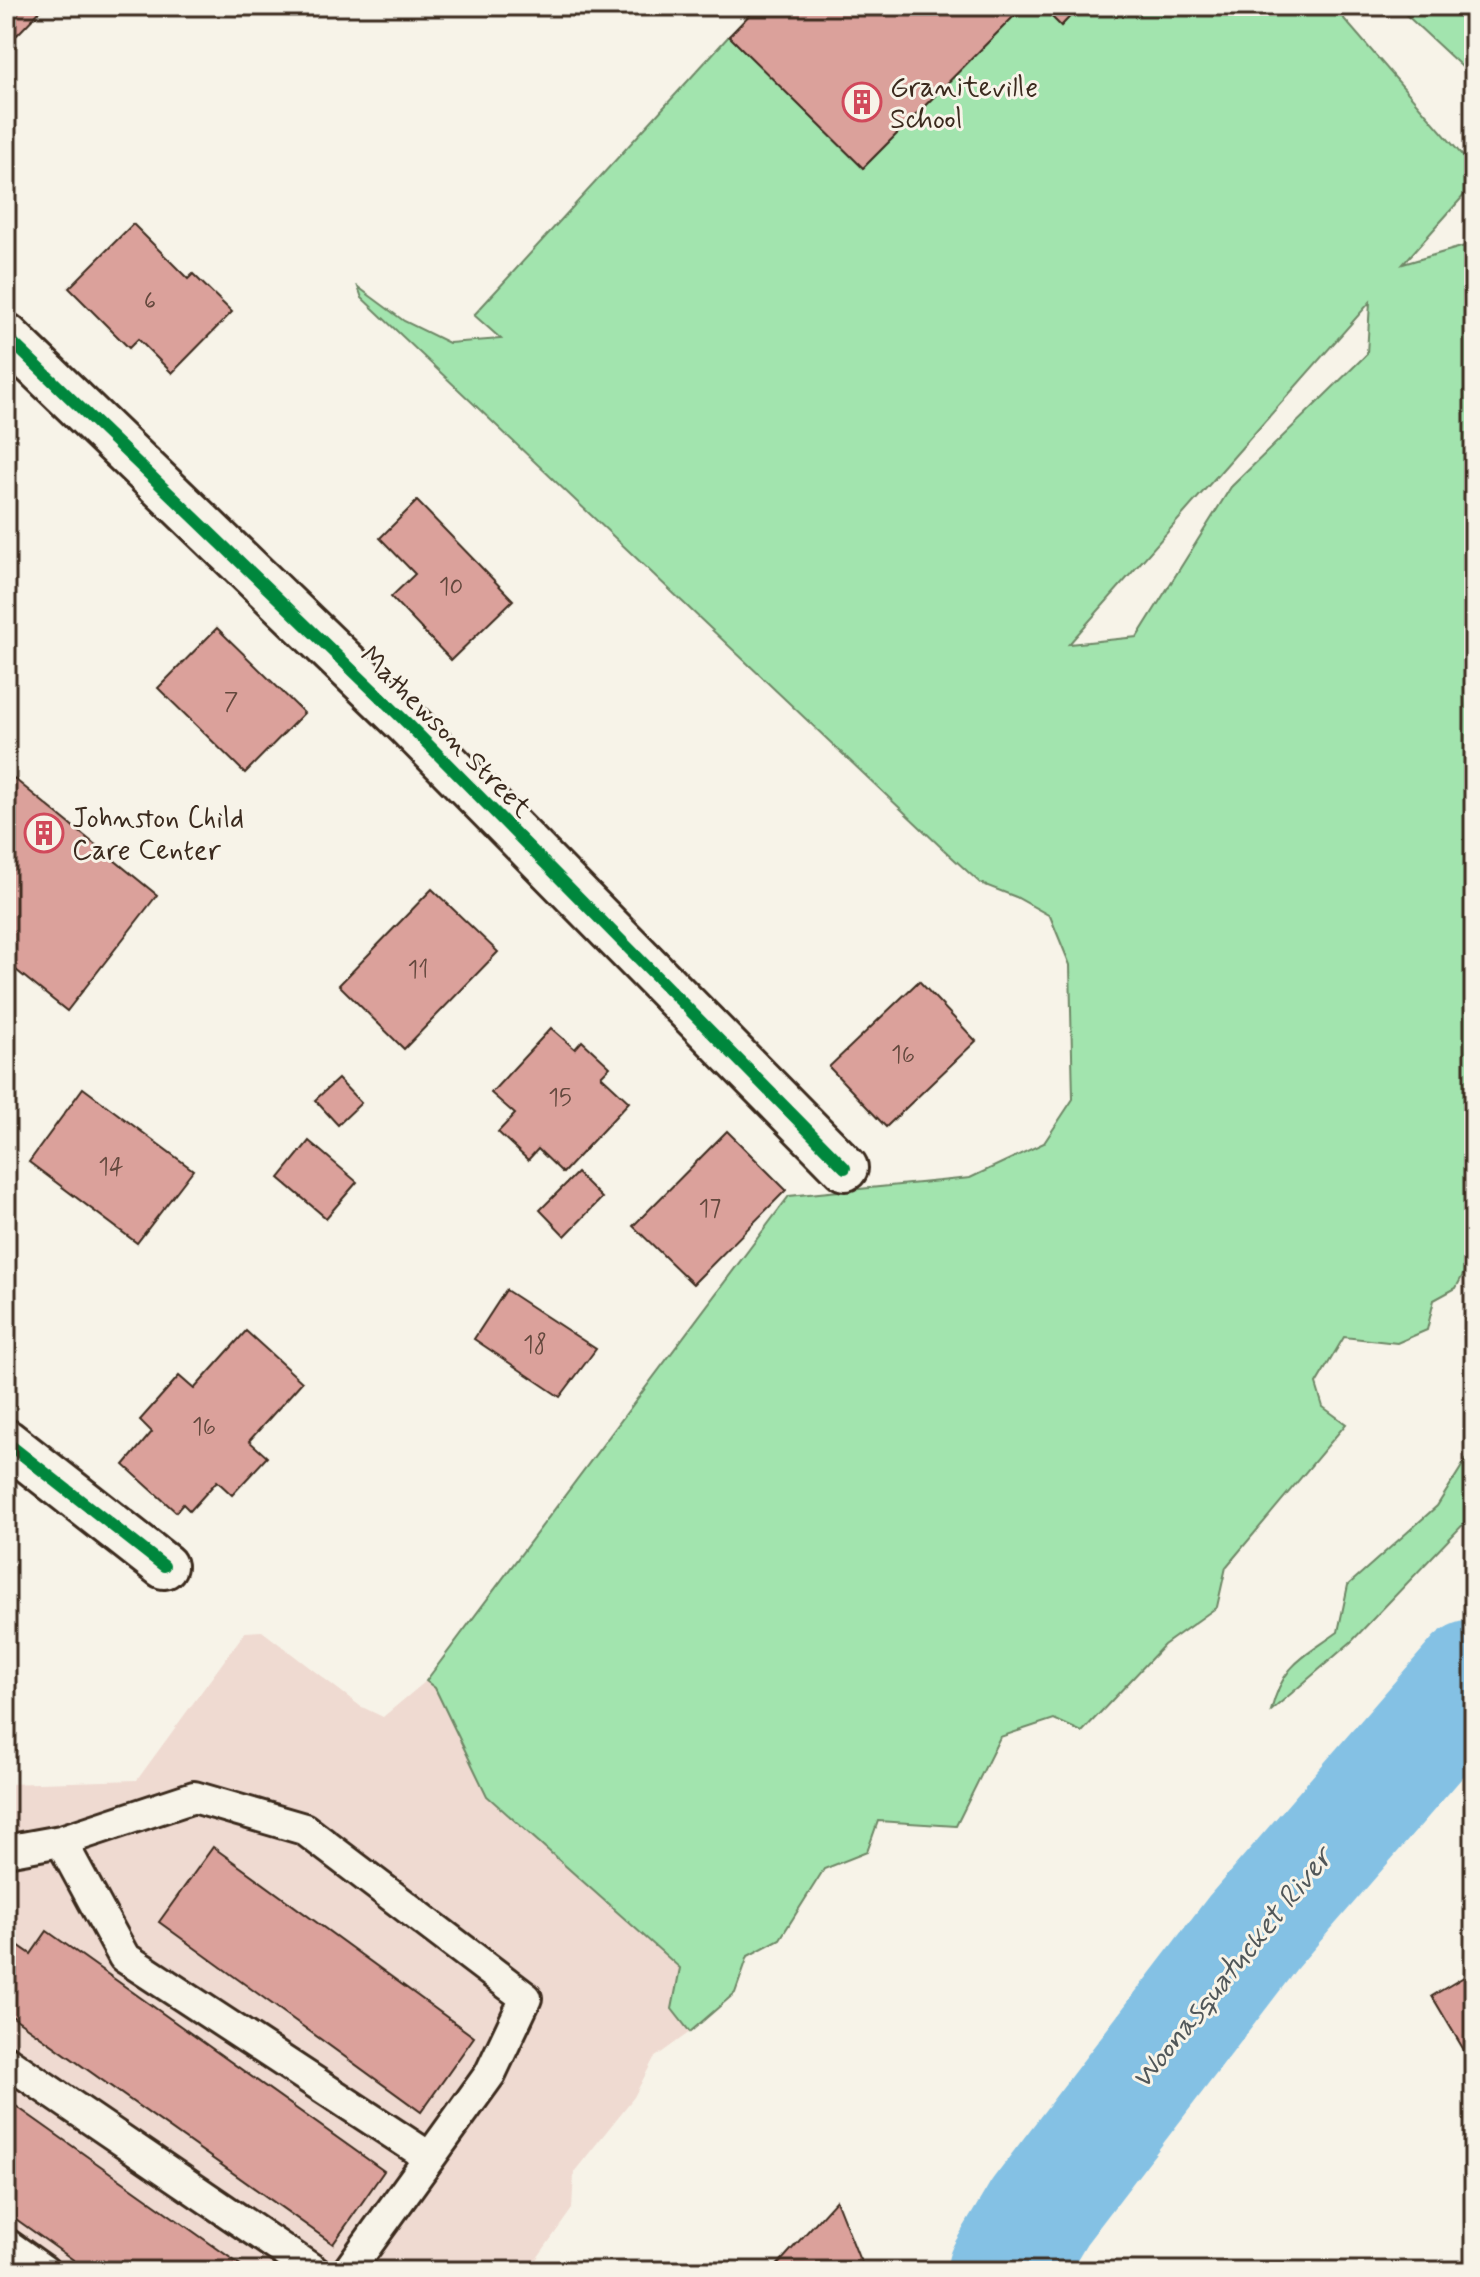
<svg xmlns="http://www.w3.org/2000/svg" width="1480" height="2277" viewBox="0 0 1480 2277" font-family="Mynerve,sans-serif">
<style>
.built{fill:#efdad1}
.green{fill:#a2e4ae;stroke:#6e8766;stroke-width:2;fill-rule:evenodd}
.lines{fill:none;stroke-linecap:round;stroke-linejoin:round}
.river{stroke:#84c1e4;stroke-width:114}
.building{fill:#dba19b;stroke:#3b2a1e;stroke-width:2}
.service-casing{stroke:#3b2a1e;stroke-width:36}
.minor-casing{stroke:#3b2a1e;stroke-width:50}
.service{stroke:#f7f3e8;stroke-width:30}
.minor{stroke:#f7f3e8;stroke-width:44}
.cycleway-casing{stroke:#f7f3e8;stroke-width:17}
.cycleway{stroke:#00873e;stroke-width:12}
.labels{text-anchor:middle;stroke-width:6;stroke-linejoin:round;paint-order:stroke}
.number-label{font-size:24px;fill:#63483d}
.poi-label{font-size:28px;fill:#3b2a1e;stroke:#f7f3e8;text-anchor:start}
.street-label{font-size:28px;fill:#3b2a1e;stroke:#f7f3e8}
.water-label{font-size:30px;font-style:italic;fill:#515759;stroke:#f7f3e8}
</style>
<rect width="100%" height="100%" fill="#f7f3e8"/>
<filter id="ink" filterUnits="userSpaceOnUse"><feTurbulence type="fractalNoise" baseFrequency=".0125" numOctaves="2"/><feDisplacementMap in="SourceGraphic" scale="16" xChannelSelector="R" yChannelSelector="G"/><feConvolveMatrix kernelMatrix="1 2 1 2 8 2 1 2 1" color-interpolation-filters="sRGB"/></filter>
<g filter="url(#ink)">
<path class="built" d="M 262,1631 L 360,1706 L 383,1717 L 426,1681 L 435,1688 L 487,1796 L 681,1968 L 672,2009 L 690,2032 L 654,2058 L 634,2097 L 574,2172 L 572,2209 L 528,2271 L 6,2271 L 6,1784 L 137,1780 L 245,1632 Z"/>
<path class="green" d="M 1024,6 L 1041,6 L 1061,26 L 1080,6 L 1333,6 L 1474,169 L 1474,184 L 1403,264 L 1468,245 L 1474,238 L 1474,1254 L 1456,1288 L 1434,1300 L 1427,1330 L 1397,1343 L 1344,1337 L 1316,1384 L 1323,1407 L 1346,1424 L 1226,1567 L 1217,1607 L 1164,1645 L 1082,1732 L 1054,1719 L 1000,1737 L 956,1826 L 878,1821 L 867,1852 L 824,1869 L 780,1939 L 748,1956 L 735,1993 L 690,2032 L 672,2009 L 680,1968 L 487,1796 L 435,1688 L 426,1681 L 789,1196 L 970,1178 L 1044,1143 L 1073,1099 L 1070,965 L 1050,916 L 1016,897 L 980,883 L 942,848 L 362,298 L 358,287 L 404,321 L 449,343 L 501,339 L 474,315 L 729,36 L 863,168 ZM 1370,302 L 1367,354 L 1231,487 L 1137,637 L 1069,644 Z
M 1451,6 L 1474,6 L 1474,78 L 1402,11 Z
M 1474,1447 L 1474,1513 L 1351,1642 L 1271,1711 C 1283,1664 1301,1659 1338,1632 L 1348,1585 L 1437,1506 Z"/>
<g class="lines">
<path class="river" d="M 1004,2271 L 1039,2212 L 1253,1932 L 1474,1677"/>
</g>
<path class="building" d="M 6,6 L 43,6 L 44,7 L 17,35 L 6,24 Z
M 758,6 L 1024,6 L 863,168 L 729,36 Z
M 1041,6 L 1080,6 L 1061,26 Z
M 133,224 L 188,279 L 193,274 L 232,312 L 172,373 L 138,339 L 129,348 L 69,288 Z
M 417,501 L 513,600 L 451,660 L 391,597 L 415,574 L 380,538 Z
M 217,628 L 304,713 L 245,773 L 158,688 Z
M 6,772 L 157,895 L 67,1011 L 6,962 Z
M 432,889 L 498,952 L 404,1049 L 339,985 Z
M 919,981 L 976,1041 L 886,1127 L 829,1067 Z
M 551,1028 L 575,1049 L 582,1041 L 610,1067 L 601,1076 L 629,1102 L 563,1173 L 538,1149 L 528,1160 L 498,1132 L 515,1114 L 491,1093 Z
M 338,1079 L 361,1103 L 338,1125 L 315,1100 Z
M 83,1088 L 193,1170 L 137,1243 L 29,1162 Z
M 727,1131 L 786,1190 L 693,1284 L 633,1226 Z
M 309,1141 L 357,1182 L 326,1218 L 279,1178 Z
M 577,1173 L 602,1198 L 565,1236 L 540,1210 Z
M 506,1290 L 596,1349 L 560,1397 L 474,1339 Z
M 246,1331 L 302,1382 L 249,1441 L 267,1457 L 232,1495 L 217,1481 L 190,1511 L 183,1504 L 176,1512 L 124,1465 L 152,1432 L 140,1420 L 179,1376 L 194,1389 Z
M 213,1847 L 474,2037 L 421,2112 L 159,1922 Z
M 47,1931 L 384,2171 L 333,2244 L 6,2012 L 6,1937 L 31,1954 Z
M 1474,1971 L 1474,2067 L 1432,1996 Z
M 6,2099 L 249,2271 L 89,2271 L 6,2212 Z
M 836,2200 L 859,2258 L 867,2271 L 772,2271 Z"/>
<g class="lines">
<defs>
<path id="service" d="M 61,1841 L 124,1957 L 429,2157
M 6,1851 L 61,1841 L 194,1797 L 304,1829 L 526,1998 L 490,2074 L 348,2271
M 6,2061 L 314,2271
M 6,2244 L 44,2271"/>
<path id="minor" d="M 6,336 L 408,724 L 845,1168
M 6,1442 L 164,1566"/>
</defs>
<use href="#service" class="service-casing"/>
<use href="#minor" class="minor-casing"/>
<use href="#service" class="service"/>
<use href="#minor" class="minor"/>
<defs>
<path id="cycleway" d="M 6,336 L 408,724 L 845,1168
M 6,1442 L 164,1566"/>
</defs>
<use href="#cycleway" class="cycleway-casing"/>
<use href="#cycleway" class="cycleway"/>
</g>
</g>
<defs>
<symbol id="building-ring" viewBox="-11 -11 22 22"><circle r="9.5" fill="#f7f3e8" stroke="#d1495b" stroke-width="1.5"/><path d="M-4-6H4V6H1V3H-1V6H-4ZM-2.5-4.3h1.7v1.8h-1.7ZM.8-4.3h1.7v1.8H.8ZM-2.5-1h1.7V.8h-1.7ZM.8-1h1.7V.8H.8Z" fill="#d1495b"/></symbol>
</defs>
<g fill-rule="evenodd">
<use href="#building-ring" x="840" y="80" width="44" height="44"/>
<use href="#building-ring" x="22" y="811" width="44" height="44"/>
</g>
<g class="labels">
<g class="number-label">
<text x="150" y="308">6</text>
<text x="451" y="594">10</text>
<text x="231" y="709">7</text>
<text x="418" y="977">11</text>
<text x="903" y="1062">16</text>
<text x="560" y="1105">15</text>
<text x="111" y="1174">14</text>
<text x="710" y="1216">17</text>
<text x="535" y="1352">18</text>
<text x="204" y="1434">16</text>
</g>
<g class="poi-label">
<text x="890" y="96">Graniteville<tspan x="890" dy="32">School</tspan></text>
<text x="72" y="827">Johnston Child<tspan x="72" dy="32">Care Center</tspan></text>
</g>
<g class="street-label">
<text transform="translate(447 731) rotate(45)" y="10">Mathewson Street</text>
</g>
<g class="water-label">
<text transform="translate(1231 1968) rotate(-51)" y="10">Woonasquatucket River</text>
</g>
</g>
<rect width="1480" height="2277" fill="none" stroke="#f7f3e8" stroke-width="32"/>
<rect x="16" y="16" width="1448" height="2245" fill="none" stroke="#3b2a1e" stroke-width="3" filter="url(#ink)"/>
</svg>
